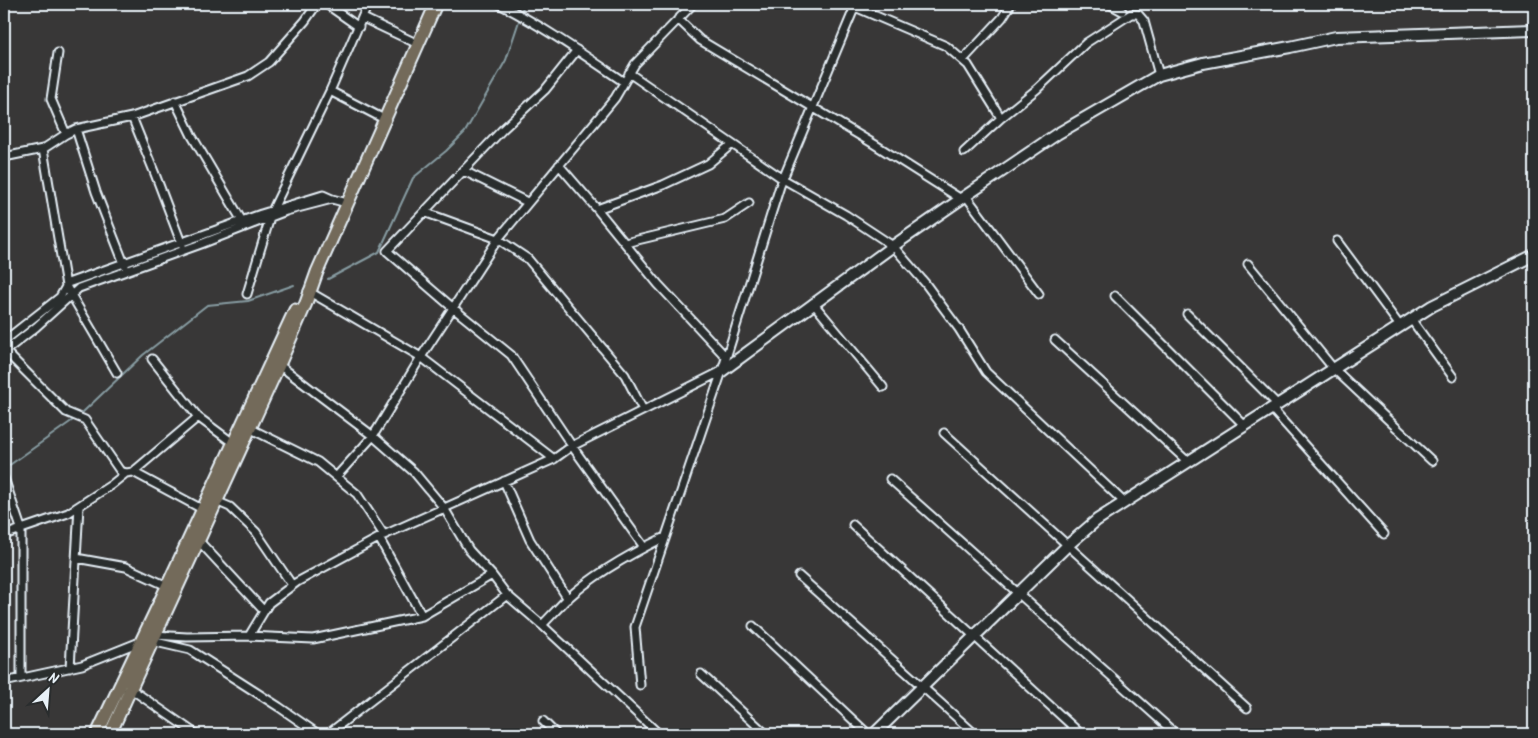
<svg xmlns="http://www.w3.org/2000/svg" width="1538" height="738" viewBox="0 0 1538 738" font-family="Kalam,sans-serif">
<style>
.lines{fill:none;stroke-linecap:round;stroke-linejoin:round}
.stream{stroke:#879ca2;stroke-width:2}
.street-casing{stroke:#e8f1f8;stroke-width:11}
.secondary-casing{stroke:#e8f1f8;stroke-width:14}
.primary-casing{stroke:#e8f1f8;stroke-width:15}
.street{stroke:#2a2d2e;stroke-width:7}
.secondary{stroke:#2a2d2e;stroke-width:10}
.primary{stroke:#736b5a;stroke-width:11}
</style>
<rect width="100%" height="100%" fill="#383737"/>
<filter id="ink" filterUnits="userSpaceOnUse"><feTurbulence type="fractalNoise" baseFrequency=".02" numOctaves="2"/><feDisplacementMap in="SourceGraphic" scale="10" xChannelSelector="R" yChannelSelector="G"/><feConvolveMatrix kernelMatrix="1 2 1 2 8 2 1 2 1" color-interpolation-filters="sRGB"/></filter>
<g filter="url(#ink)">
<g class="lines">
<path class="stream" d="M 521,13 L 524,4
M 328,279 L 379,252 L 413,178 L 446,151 L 465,132 L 506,60 L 520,18
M 82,413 L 143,355 L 207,305 L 248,301 L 294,285
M 4,469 L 73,420"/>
<defs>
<path id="street" d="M 326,4 L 359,27
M 499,4 C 543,26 584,55 624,82
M 850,4 L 855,7 L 946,46 L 968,65 L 1001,118
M 1109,4 L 1122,11
M 363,18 L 418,44
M 678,19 L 700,40 L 874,144 L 961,199
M 577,50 L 545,90 L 502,130 L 387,251 L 453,308 L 511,355 L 572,446 L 644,547
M 58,53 L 51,99 L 66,134
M 963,60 L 1002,18 L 1011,4
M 629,73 L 783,179 L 846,215 L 893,246 L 925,283 L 959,329 L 986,372 L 1125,503
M 330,91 L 384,119
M 175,101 L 192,136 L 242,221
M 132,117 L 155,174 L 182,245
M 76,129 L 96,192 L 125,266
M 43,149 L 66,286 L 117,373
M 964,152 L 1001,118 L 1037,89 L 1086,43 L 1131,14 L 1138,14 L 1144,21 L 1159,75
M 4,157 L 43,149 L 66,134 L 76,129 L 132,117 L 248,76 L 269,62 L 305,21 L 317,4
M 559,165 L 597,209 L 658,284 L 726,357
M 464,171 L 527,202
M 966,196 L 1039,294
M 597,209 L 663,185 L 708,164 L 732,144
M 424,212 L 498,239 L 528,259 L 625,375 L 643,410
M 1337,241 L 1400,326
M 625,243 L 725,219 L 749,203
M 1248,264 L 1333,368 L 1432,461
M 308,291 L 421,357 L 554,459
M 247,294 L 272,211 L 330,91 L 368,4
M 1115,296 L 1244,425
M 813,303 L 883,387
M 1187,314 L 1277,404
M 1411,319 L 1453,377
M 1055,340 L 1187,461
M 4,341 L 60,297 L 68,283 L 261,214 L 323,195 L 332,199 L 347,203
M 4,350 L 66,412 L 85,420 L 120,471 L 126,473 L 133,472 L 202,509
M 4,352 L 36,327 L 79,288 L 201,244 L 286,211 L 332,199
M 152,359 L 198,417 L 233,443
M 279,365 L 373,436 L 414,472 L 444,508 L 469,550 L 492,575 L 507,595 L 542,625 L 659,734
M 1271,408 L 1384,534
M 249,428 L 318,462 L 357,494 L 384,535
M 944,433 L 1247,708
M 133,472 L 198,417
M 336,477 L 373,436 L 421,357 L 498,239 L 615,98 L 635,64 L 693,4
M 4,478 L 21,528 L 21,678
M 890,479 L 1176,734
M 504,481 L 530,540 L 568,599
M 216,501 L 230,507 L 256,532 L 292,585
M 853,525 L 1081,734
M 4,535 L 68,513 L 111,485 L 126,473
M 379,538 L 422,616
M 198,540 L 264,611
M 76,558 L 126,567 L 167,586
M 799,576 L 975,734
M 542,625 C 550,617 558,608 566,600 C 594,574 630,554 665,537
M 753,626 L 868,734
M 154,635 L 187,637 L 249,636 L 313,639 L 422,616 L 492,575
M 249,636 L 269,603 L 297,582 L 384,535 L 554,459 L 572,446 L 722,371
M 151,641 L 190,650 L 279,707 L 318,734
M 70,668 L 79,506
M 701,674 L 766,734
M 4,682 L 82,665 L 142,641
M 640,685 L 635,627 L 722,371 L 780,186 L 856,4
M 127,691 L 131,689 L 196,734
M 543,721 L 556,734
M 337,728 L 342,734
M 328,734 L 507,595"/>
<path id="secondary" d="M 722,371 L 893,246 L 961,199 L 1057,134 L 1159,75 L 1203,63 L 1290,47 L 1336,37 L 1534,30
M 874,734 L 1068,545 L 1097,520 L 1432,306 L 1534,255"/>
<path id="primary" d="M 97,734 L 157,608 L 295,310
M 110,734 L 279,365 L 306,303 L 317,272 L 436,4"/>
</defs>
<use href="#street" class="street-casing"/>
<use href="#secondary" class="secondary-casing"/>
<use href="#primary" class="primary-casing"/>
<use href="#street" class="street"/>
<use href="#secondary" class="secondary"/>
<use href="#primary" class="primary"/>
</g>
</g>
<rect width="1538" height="738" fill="none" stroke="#2a2d2e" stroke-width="20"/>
<rect x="10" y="10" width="1518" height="718" fill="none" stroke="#e8f1f8" stroke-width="2" filter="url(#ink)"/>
<g transform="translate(48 690) rotate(26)" stroke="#2a2d2e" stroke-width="4" paint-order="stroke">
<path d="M0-4L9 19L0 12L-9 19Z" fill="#e8f1f8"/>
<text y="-8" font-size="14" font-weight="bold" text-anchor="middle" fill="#e8f1f8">N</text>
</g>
</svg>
